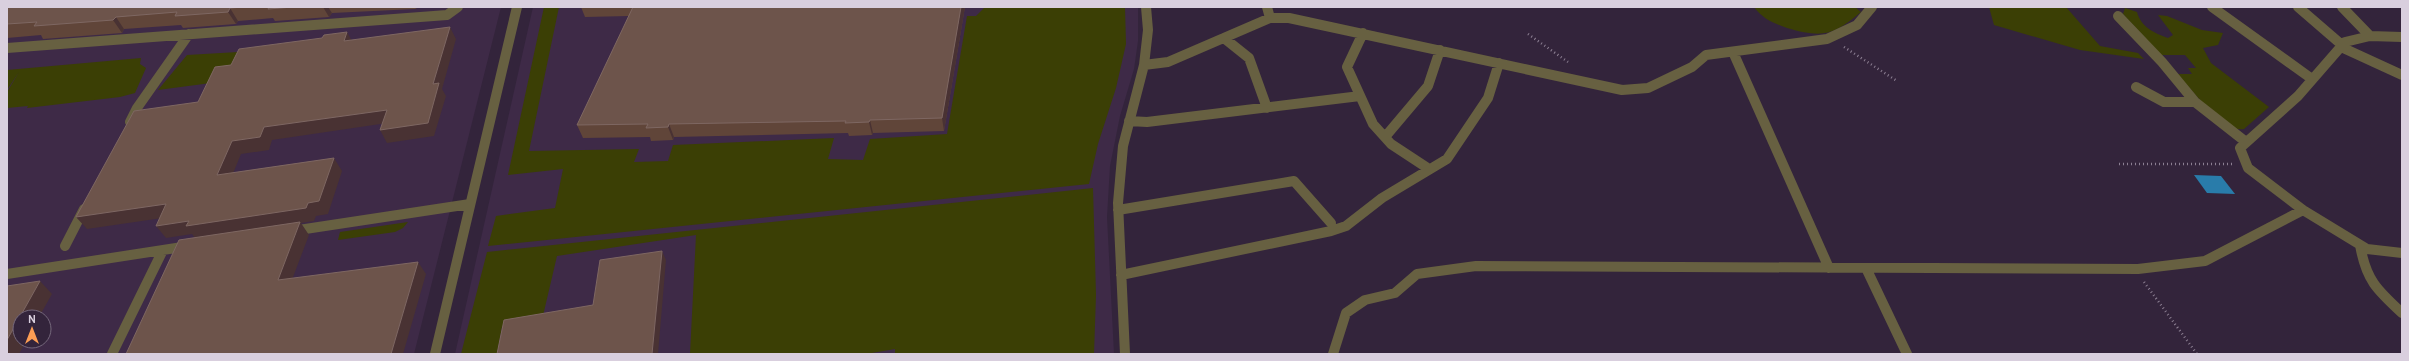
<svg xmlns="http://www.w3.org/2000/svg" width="2409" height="361" viewBox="0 0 2409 361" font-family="Overpass,sans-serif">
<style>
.built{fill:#3e2a47;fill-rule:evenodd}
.green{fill:#3b3f05}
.water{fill:#297caa}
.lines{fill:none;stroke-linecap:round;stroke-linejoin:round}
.path{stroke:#8c7f92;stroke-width:2.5;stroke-dasharray:1 3;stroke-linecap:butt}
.minor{stroke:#676041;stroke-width:10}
.wall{fill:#604539}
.shaded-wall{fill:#493233}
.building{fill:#6d544b;stroke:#7e6762}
</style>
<rect width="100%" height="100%" fill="#33243b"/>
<path class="built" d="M 7,7 L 501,7 L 414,354 L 7,354 ZM 20,317 L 44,317 L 44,341 L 20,341 Z
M 533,7 L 1138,7 L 1138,41 L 1134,69 L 1120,116 L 1110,166 L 1107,217 L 1114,354 L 455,354 Z"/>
<path class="green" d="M 544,7 L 559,7 L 529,151 L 639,149 L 634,162 L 668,161 L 673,145 L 834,138 L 828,159 L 863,160 L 870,139 L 947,134 L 967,16 L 976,16 L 985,7 L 1125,7 L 1126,44 L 1116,88 L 1098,144 L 1089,184 L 488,246 L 496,216 L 555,208 L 563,169 L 508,175 Z
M 1754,7 L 1855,7 L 1861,12 C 1833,36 1822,38 1787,28 C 1773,23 1763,19 1754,7 Z
M 1989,7 L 2066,7 L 2100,46 L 2138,53 L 2144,59 L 2080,50 L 1994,25 Z
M 2125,8 L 2137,12 C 2141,27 2154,33 2168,38 L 2173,35 L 2158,15 L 2167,16 L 2202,30 L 2223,33 L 2218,45 L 2203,48 L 2211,63 L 2269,107 L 2244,129 C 2227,134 2188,87 2178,74 L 2192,74 L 2188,68 L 2196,68 L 2185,55 L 2161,55 L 2123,14 Z
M 238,52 L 226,81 L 158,90 L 187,55 Z
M 141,58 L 140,64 L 146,68 L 135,93 L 120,97 L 27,108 L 28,106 L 7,108 L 7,92 L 19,72 L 7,90 L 7,70 Z
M 1093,188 L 1096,295 L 1094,354 L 895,354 L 895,349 L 866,354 L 690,354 L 696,235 L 557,256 L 542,320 L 502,327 L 497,354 L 461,354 L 487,252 Z
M 408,222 L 403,228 L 395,232 L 338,240 L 340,232 Z"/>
<path class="water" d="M 2194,175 L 2221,176 L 2235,194 L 2207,193 Z"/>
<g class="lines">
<path class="path" d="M 1528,34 L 1568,62
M 1844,47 L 1897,81
M 2119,164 L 2232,164
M 2144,282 L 2197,354"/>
<path class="minor" d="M 1267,7 L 1270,18
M 2212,7 L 2312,79
M 2298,7 L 2342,45
M 2342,7 L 2370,36
M 2118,16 L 2162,62 L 2195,102 L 2164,102 L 2136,87
M 1363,33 L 1347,67 L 1373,124 L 1391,144 L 1429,169
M 2402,37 L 2370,36 L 2345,42 L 2298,96 L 2240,148 L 2248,168 L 2303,210 L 2367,249 L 2402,253
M 1224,38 L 1249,58 L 1267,108
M 2341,47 L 2402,75
M 7,48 L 447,15 L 458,7
M 1733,52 L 1829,268
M 1144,65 L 1168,62 L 1270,18 L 1289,18 L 1622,90 L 1648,88 L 1692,67 L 1706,55 L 1827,39 L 1857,25 L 1872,7
M 2195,102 L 2246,142
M 1129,121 L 1147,122 L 1360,96
M 130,122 L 137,108 L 189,34
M 1385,137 L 1428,86 L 1440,50
M 1118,210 L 1294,181 L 1331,223
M 292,231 L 470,204
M 2360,245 C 2366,280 2377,290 2402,313
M 65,246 L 84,209
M 1866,268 L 1907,354
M 7,274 L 189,246
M 1121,275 L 1331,231 L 1346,226 L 1382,198 L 1447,159 L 1488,98 L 1499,63
M 112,354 L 163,250
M 435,354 L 517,7
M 1125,354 L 1118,203 L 1123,146 L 1144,65 L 1148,30 L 1146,7
M 1333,354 L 1346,313 L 1365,300 L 1395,293 L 1417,274 L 1476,266 L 2138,269 L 2205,261 L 2303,210"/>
</g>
<path class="wall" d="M 7,7 L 419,7 L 415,9 L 332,13 L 329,17 L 275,21 L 273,18 L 238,21 L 236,24 L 183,28 L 181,25 L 124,29 L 122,33 L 43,39 L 41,35 L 7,38 Z
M 581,7 L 965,7 L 944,131 L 873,133 L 872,135 L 849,136 L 848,133 L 674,137 L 673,140 L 651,141 L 650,137 L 583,138 L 577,125 L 629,16 L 585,17 Z"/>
<path class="shaded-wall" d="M 323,7 L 328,7 L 332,13 L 329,17 Z
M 961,7 L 965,7 L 944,131 L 942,118 Z
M 230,8 L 238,21 L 236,24 L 228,12 Z
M 116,17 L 124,29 L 122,33 L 113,20 Z
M 450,27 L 456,39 L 442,89 L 446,96 L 434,136 L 387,143 L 380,130 L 433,84 Z
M 347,32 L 354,45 L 344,41 Z
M 387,110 L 394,122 L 272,140 L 269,150 L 241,154 L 227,188 L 217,175 L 232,141 L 264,127 Z
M 870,120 L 873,133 L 872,135 L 869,122 Z
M 669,124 L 674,137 L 673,140 L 668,127 Z
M 334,158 L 342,171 L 328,214 L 316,216 L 314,221 L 301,223 L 309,235 L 287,293 L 196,239 L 192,234 L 166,238 L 156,226 L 308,203 Z
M 166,204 L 176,216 L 87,229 L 76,217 Z
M 662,251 L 666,260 L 658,354 L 652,354 Z
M 418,262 L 426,274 L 403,354 L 391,354 Z
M 40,281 L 52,294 L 39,317 L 20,317 L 20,341 L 26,341 L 19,354 L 7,354 L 7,340 Z"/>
<path class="building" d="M 7,7 L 244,7 L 230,8 L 228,12 L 175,16 L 177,12 L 116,17 L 113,20 L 34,26 L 37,22 L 7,24 Z
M 269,7 L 293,7 L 268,9 Z
M 633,7 L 961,7 L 942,118 L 870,120 L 869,122 L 845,123 L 846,121 L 669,124 L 668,127 L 646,128 L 648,124 L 577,125 Z
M 450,27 L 433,84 L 439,83 L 428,123 L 380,130 L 387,110 L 264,127 L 260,137 L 232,141 L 217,175 L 334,158 L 319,201 L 308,203 L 306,208 L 186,226 L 189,221 L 156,226 L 166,204 L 76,217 L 134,111 L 198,102 L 215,67 L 231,65 L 239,49 L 322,38 L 324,35 L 347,32 L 344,41 Z
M 300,222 L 278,280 L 418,262 L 391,354 L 126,354 L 179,240 Z
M 662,251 L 652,354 L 497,354 L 504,320 L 593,305 L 600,260 Z
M 40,281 L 7,340 L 7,286 Z"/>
<rect width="2409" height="361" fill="none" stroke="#d9cfde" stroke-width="16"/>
<g transform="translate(32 329)"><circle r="19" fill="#33243b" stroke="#75687c"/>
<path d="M0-3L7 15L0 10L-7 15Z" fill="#fc9d54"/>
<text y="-6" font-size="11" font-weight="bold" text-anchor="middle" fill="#d9cfde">N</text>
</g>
</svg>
